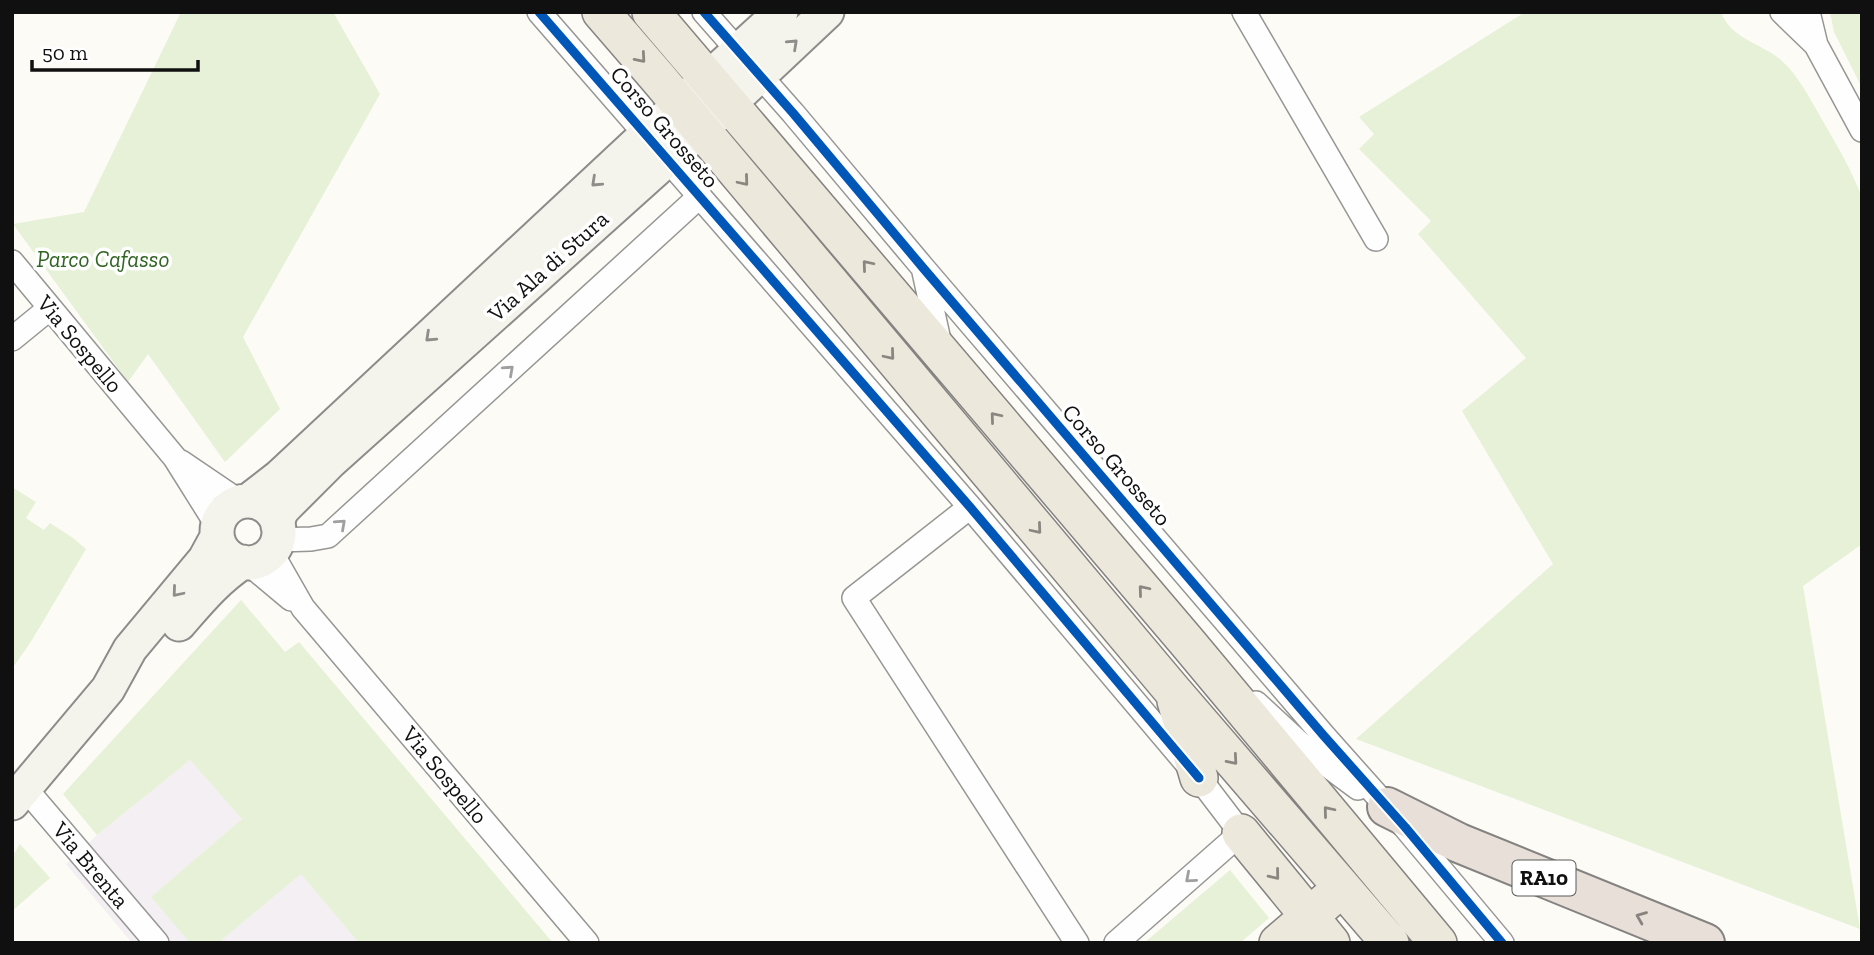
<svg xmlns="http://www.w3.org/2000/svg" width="1874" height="955" viewBox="0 0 1874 955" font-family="'Zilla Slab',serif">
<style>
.industrial{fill:#f4eff2}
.green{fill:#e6f1d8}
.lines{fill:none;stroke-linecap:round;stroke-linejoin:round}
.street-casing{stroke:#969694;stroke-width:26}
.secondary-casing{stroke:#8d8c8a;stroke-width:37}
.primary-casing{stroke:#848381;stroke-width:40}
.highway-casing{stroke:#848381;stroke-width:42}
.street{stroke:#fffefe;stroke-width:23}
.secondary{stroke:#f5f4ec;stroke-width:33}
.primary{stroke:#ece8dc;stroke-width:37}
.highway{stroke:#e8e0d8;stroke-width:38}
.cycleway-casing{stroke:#fff;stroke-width:13}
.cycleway{stroke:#0057b8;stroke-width:9}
.oneway{stroke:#8e8d89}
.oneway2{stroke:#898780}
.oneway3{stroke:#9f9f9f}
.oneway4{stroke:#87827e}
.labels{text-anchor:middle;stroke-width:7;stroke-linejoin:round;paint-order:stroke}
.shield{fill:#fff;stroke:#585858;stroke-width:2}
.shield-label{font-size:21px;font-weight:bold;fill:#101010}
.street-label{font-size:23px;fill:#101010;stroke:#fff}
.park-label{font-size:23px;font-style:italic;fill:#316523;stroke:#fff}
</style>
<rect width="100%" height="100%" fill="#fcfbf6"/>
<path class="industrial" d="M 190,760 L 242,819 L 151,897 L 190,943 L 132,943 L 66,864 L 97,835 Z
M 301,874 L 359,943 L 218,943 Z"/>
<path class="green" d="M 181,12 L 333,12 L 380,94 L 243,337 L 280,409 L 225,462 L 148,354 L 128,382 L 13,224 L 84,212 Z
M 1525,12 L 1721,12 C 1731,40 1763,43 1783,62 C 1799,77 1809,97 1820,116 C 1836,144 1851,168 1862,198 L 1862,544 L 1803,586 L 1860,929 L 1356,739 L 1553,564 L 1462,411 L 1526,358 L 1418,234 L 1431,221 L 1359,149 L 1374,134 L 1359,117 Z
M 1830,12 L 1862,12 L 1862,88 L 1834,32 Z
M 12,487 L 36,502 L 26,518 L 44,530 L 50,523 L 73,538 L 86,549 L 32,640 L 14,666 L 12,664 Z
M 241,600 L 285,652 L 299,642 L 553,943 L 359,943 L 301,874 L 218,943 L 190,943 L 151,897 L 242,819 L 190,760 L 97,835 L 63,794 Z
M 20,844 L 50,878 L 12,911 L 12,857 Z
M 1230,870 L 1269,918 L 1240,943 L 1144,943 Z"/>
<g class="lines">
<defs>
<path id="street" d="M 539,12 L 970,507 L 1199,778 L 1241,833 L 1116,943
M 704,12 L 793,113 L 924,269 L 1324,736 L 1405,827 L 1502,943
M 1244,12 L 1376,239
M 1782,12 L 1815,44
M 1808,12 L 1816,45 L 1862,130
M 12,262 L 175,458 L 217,525
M 924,272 L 940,345
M 12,339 L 50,308
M 181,462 L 240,502
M 970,507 L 854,598 L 1077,943
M 278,540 L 311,539 L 328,536 L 700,196
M 271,552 L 303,608 L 587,943
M 248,563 L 291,599
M 1256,703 L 1308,751 L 1358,788
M 24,787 L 157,943"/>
<path id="secondary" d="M 248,501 L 279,477 L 635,145 L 781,12
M217 532a31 31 0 1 1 62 0a31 31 0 1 1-62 0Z
M 278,526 L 279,516 L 283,509 L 330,462 L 729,104 L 827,12
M 179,624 C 199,601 217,579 243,562
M 12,803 L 108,689 L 130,649 L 205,559 L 217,537"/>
<path id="primary" d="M 601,12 L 658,78 L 1172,690 L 1390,943
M 651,12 L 1187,642 L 1438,943
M 1176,701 L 1199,778
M 1241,833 L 1331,943
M 1278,943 L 1328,900"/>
<path id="highway" d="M 1387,807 L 1459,843 L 1705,943"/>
</defs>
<use href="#street" class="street-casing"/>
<use href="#secondary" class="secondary-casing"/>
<use href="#primary" class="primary-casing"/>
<use href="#highway" class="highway-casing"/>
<use href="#street" class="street"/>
<use href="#secondary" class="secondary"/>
<use href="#primary" class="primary"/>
<use href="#highway" class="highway"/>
<defs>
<path id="cycleway" d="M 539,12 L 970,507 L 1199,778
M 704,12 L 793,113 L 924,269 L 1324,736 L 1405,827 L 1502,943"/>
</defs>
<use href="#cycleway" class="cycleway-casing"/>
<use href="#cycleway" class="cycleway"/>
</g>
<defs><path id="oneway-chevron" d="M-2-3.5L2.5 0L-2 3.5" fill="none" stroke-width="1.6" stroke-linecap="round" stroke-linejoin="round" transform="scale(1.75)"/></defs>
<g class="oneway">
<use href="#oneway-chevron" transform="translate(793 44) rotate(-43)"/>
<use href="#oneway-chevron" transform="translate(596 182) rotate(137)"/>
<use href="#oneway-chevron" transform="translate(430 337) rotate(137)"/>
<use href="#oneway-chevron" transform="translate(177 592) rotate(130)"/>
</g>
<g class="oneway2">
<use href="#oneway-chevron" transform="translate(641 58) rotate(49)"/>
<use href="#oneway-chevron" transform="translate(744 181) rotate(50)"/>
<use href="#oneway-chevron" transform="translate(867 265) rotate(-130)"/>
<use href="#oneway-chevron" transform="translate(890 355) rotate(50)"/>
<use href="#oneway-chevron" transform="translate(995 417) rotate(-130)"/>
<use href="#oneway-chevron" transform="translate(1037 529) rotate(50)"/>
<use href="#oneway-chevron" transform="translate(1143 590) rotate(-130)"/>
<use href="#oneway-chevron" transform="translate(1233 760) rotate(49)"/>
<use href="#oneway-chevron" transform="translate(1328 811) rotate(-130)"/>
<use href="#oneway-chevron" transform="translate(1275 875) rotate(51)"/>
</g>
<g class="oneway3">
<use href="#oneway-chevron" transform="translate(509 370) rotate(-42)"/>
<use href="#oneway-chevron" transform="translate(341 524) rotate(-42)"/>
<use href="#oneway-chevron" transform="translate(1190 878) rotate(139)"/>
</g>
<use class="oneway4" href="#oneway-chevron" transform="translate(1641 917) rotate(-158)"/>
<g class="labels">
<rect class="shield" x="1512.5" y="860.5" width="63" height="35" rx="5"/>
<g class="shield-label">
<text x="1544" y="885">RA10</text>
</g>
<g class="street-label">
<text transform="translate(665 127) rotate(49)" y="8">Corso Grosseto</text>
<text transform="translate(548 266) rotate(-42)" y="8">Via Ala di Stura</text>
<text transform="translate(80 344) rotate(50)" y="8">Via Sospello</text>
<text transform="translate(1117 465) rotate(49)" y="8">Corso Grosseto</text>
<text transform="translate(445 775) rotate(50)" y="8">Via Sospello</text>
<text transform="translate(91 865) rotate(50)" y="8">Via Brenta</text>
</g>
<g class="park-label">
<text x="103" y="267">Parco Cafasso</text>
</g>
</g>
<rect width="1874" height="955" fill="none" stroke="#101010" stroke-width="28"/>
<path d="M32 60v10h166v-10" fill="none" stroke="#101010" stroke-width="3.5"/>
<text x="42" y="60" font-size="21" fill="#101010" stroke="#ffffff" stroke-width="5" paint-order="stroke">50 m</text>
</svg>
